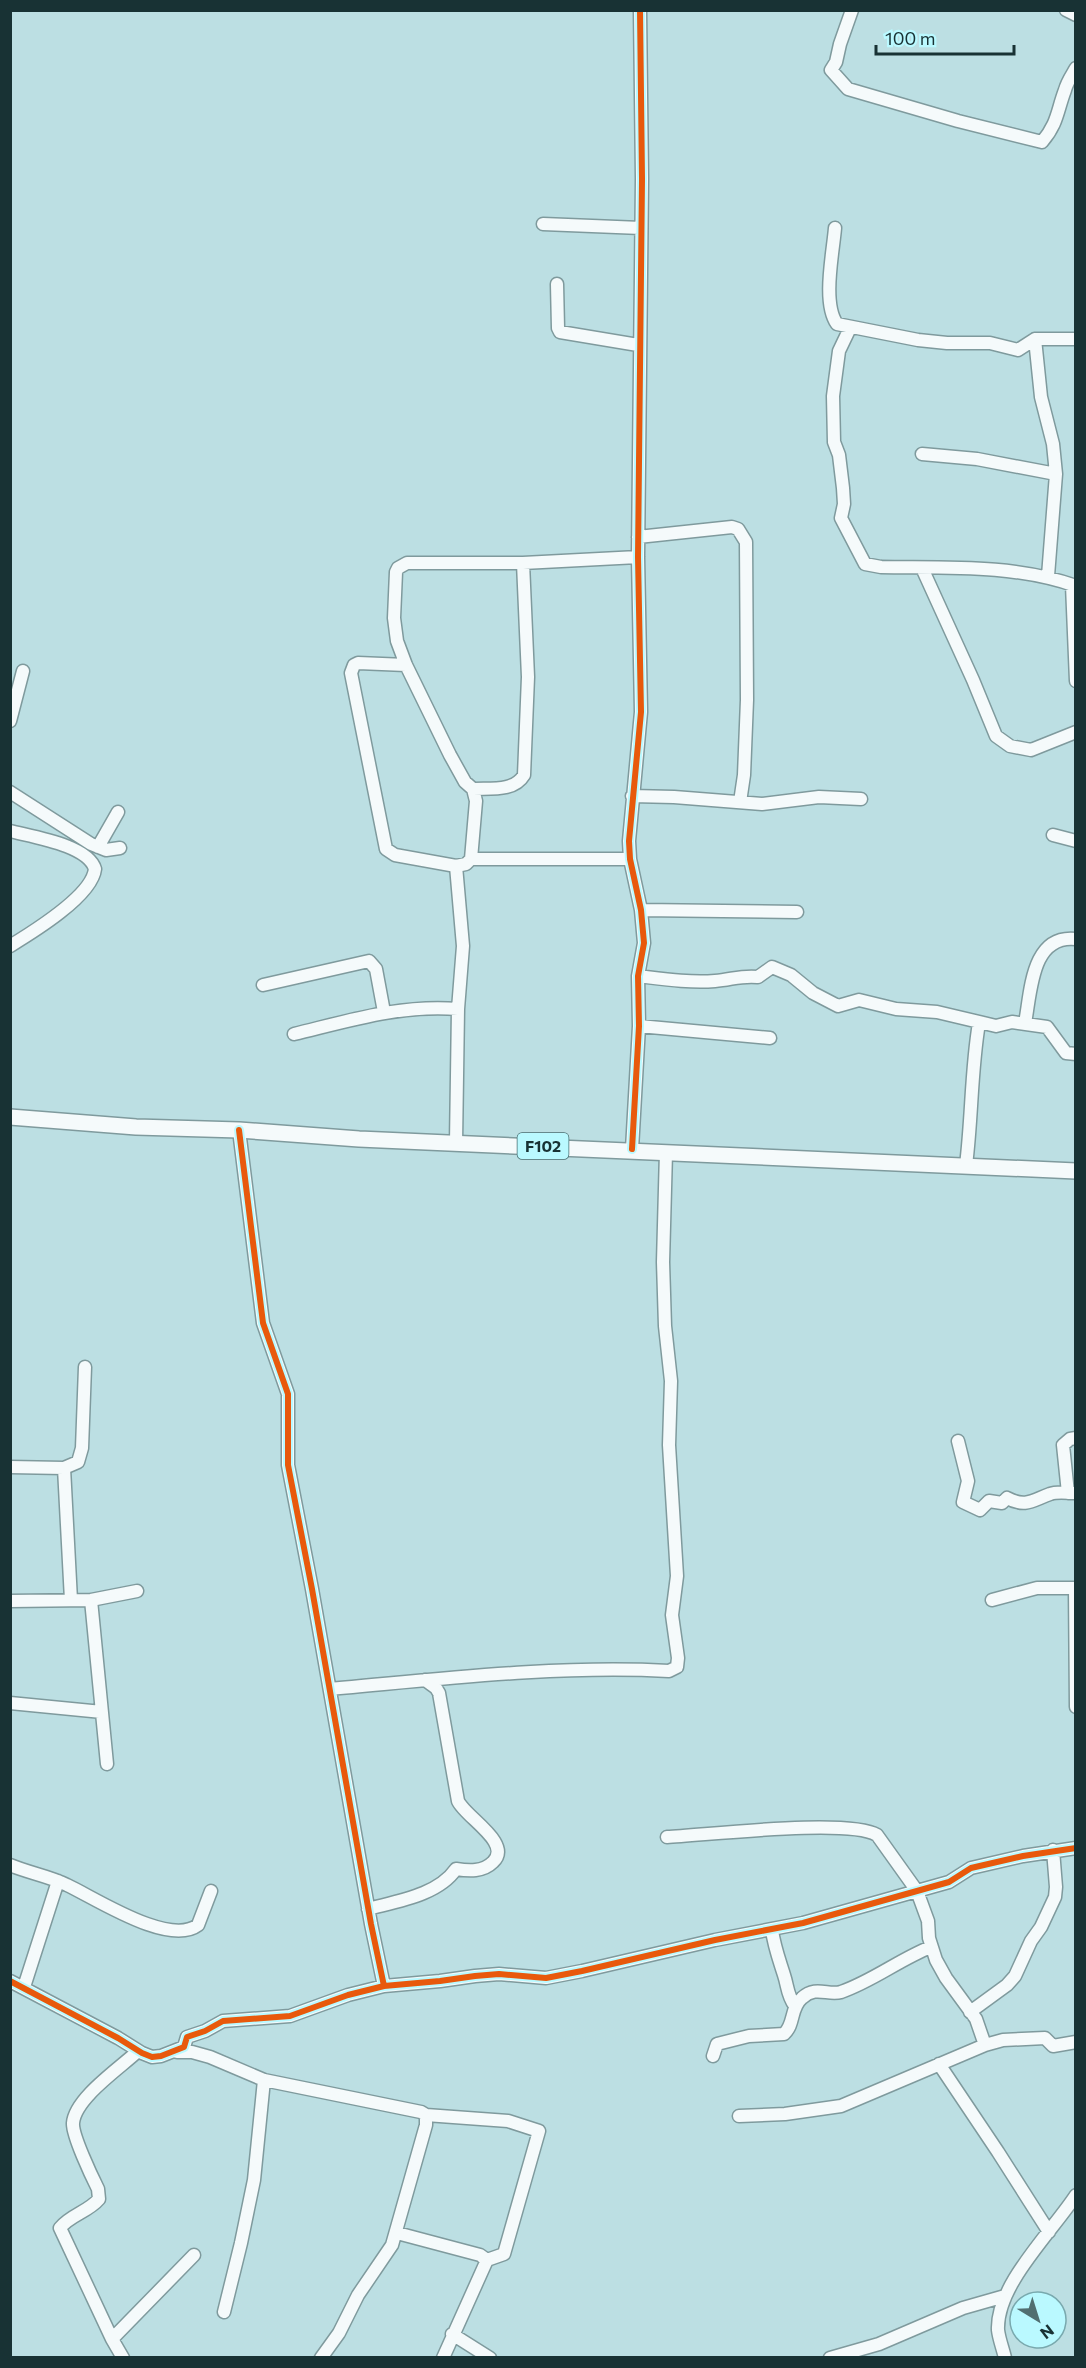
<svg xmlns="http://www.w3.org/2000/svg" width="1086" height="2368" viewBox="0 0 1086 2368" font-family="Commissioner,sans-serif">
<style>
.lines{fill:none;stroke-linecap:round;stroke-linejoin:round}
.minor-casing{stroke:#7f9a9d;stroke-width:15}
.major-casing{stroke:#7f9a9d;stroke-width:18}
.minor{stroke:#f5fafb;stroke-width:12}
.major{stroke:#f5fafb;stroke-width:15}
.cycleway-casing{stroke:#baf9ff;stroke-width:10}
.cycleway{stroke:#e8590c;stroke-width:6}
.labels{text-anchor:middle;stroke-width:6;stroke-linejoin:round;paint-order:stroke}
.shield{fill:#baf9ff;stroke:#496e71;stroke-width:1.5}
.shield-label{font-size:16px;font-weight:bold;fill:#183234}
</style>
<rect width="100%" height="100%" fill="#bcdfe3"/>
<g class="lines">
<defs>
<path id="minor" d="M 852,10 L 840,44 L 836,62 L 831,70 L 848,89 L 958,121 L 1042,142 C 1058,123 1057,111 1065,90 C 1067,82 1072,75 1076,68
M 1066,10 L 1076,15
M 543,224 L 641,228
M 835,228 C 833,253 822,303 837,324 L 918,340 L 947,343 L 990,343 L 1018,350 L 1035,339 L 1076,339
M 557,284 L 558,328 L 560,332 L 638,345
M 850,328 L 839,351 L 833,396 L 834,442 L 839,455 L 843,488 L 844,504 L 841,518 L 865,564 L 881,567 C 945,568 1014,564 1076,586
M 1035,339 L 1041,397 L 1053,444 L 1056,474 L 1048,576
M 922,454 L 977,459 L 1056,474
M 638,537 L 732,527 L 738,529 L 746,542 L 747,700 L 744,775 L 740,802
M 922,568 L 973,680 L 996,736 L 1010,746 L 1031,750 L 1076,732
M 1072,585 L 1076,681
M 406,665 L 358,663 L 354,665 L 351,673 L 386,849 L 395,855 L 456,866
M 10,721 L 23,671
M 473,789 C 490,788 514,792 524,775 L 528,677 L 523,563
M 10,792 L 91,844 L 106,850 L 120,848
M 632,796 L 674,797 L 762,804 L 819,797 L 861,799
M 10,831 C 33,837 88,845 95,869 C 92,896 33,932 10,946
M 1053,835 L 1076,841
M 98,847 L 118,812
M 471,859 L 630,859
M 641,910 L 797,912
M 638,976 C 663,979 689,983 715,981 C 731,980 741,975 758,977 L 772,967 L 791,975 L 813,993 L 838,1006 L 859,1000 L 896,1009 L 937,1012 L 996,1026 L 1012,1022 L 1047,1027 L 1066,1053 L 1076,1054
M 263,985 L 369,961 L 376,969 L 384,1012
M 1025,1023 C 1031,992 1031,934 1076,939
M 639,1026 L 770,1038
M 294,1034 C 348,1021 402,1004 458,1009
M 239,1130 L 263,1323 L 288,1394 L 288,1465 L 312,1589 L 371,1924 L 384,1986
M 456,1143 L 458,1009 L 463,946 L 456,866 L 466,864 L 471,859 L 476,801 L 473,789 L 465,782 L 450,755 L 406,665 L 397,641 L 394,618 L 396,572 L 398,568 L 407,563 L 523,563 L 638,557
M 632,1149 L 639,1026 L 638,976 L 644,943 L 641,910 L 630,859 L 629,841 L 641,712 L 638,557 L 642,179 L 640,10
M 966,1165 C 972,1118 971,1070 979,1023
M 958,1441 L 968,1481 L 963,1502 L 980,1510 L 989,1501 L 1002,1503 L 1007,1498 C 1026,1508 1033,1500 1050,1494 C 1057,1491 1068,1493 1076,1493
M 10,1467 L 64,1468 L 78,1462 L 82,1448 L 85,1367
M 64,1468 L 71,1600
M 1068,1493 L 1063,1445 L 1070,1439 L 1076,1438
M 1075,1588 L 1076,1707
M 91,1600 L 107,1764
M 992,1600 L 1037,1588 L 1076,1588
M 10,1601 L 91,1600 L 137,1591
M 330,1689 C 442,1679 557,1665 669,1671 L 677,1667 L 678,1658 L 672,1615 L 677,1576 L 669,1445 L 671,1381 L 665,1326 L 663,1262 L 666,1152
M 10,1703 L 102,1712
M 667,1837 C 708,1835 848,1818 877,1835 L 917,1891 L 928,1921 L 929,1938 L 936,1960 L 946,1978 L 976,2019 L 985,2045
M 10,1865 C 29,1873 49,1876 67,1885 C 95,1898 169,1947 198,1925 L 211,1891
M 368,1909 C 398,1901 438,1895 456,1869 C 469,1871 483,1872 493,1862 C 513,1843 465,1817 458,1801 L 439,1693 L 436,1688 L 425,1680
M 772,1930 C 774,1946 779,1959 784,1975 C 788,1987 787,1995 795,2006
M 10,1981 L 118,2038 L 142,2053 L 152,2057 L 161,2056 L 184,2047 L 187,2037 L 205,2031 L 223,2021 L 290,2016 L 348,1995 L 384,1986 L 440,1981 L 475,1976 L 499,1974 L 546,1978 L 582,1971 L 715,1940 L 803,1923 L 949,1882 L 971,1868 L 1023,1856 L 1076,1848
M 24,1987 L 58,1881
M 970,2012 L 1007,1985 L 1015,1976 L 1031,1941 L 1041,1927 L 1055,1897 L 1056,1887 L 1053,1850
M 177,2052 L 192,2052 L 210,2057 L 264,2080 L 421,2112 L 426,2115 L 426,2125 L 392,2245 L 358,2295 L 339,2333 L 321,2358
M 713,2056 L 717,2044 L 749,2036 L 784,2034 C 795,2024 790,2008 802,1998 C 816,1985 828,1996 841,1992 C 873,1981 900,1959 931,1947
M 939,2064 L 998,2152 L 1049,2232
M 426,2115 L 508,2121 L 539,2131 L 504,2254 L 487,2260 L 443,2358
M 739,2116 L 785,2114 L 841,2106 L 985,2045 L 1003,2040 L 1045,2038 L 1053,2046 L 1076,2042
M 397,2233 L 480,2255 L 487,2260
M 224,2312 L 241,2243 L 254,2180 L 264,2080
M 452,2334 L 490,2358
M 112,2339 L 194,2255
M 123,2358 L 112,2339 L 60,2228 C 70,2215 88,2212 99,2199 L 98,2189 C 92,2177 72,2135 73,2123 C 75,2098 120,2068 138,2051
M 830,2358 L 879,2344 L 963,2308 L 1005,2296
M 1005,2358 C 1003,2349 999,2339 998,2330 C 996,2285 1052,2232 1076,2195"/>
<path id="major" d="M 10,1117 L 136,1127 L 239,1130 L 359,1139 L 1076,1171"/>
</defs>
<use href="#minor" class="minor-casing"/>
<use href="#major" class="major-casing"/>
<use href="#minor" class="minor"/>
<use href="#major" class="major"/>
<defs>
<path id="cycleway" d="M 239,1130 L 263,1323 L 288,1394 L 288,1465 L 312,1589 L 371,1924 L 384,1986
M 632,1149 L 639,1026 L 638,976 L 644,943 L 641,910 L 630,859 L 629,841 L 641,712 L 638,557 L 642,179 L 640,10
M 10,1981 L 118,2038 L 142,2053 L 152,2057 L 161,2056 L 184,2047 L 187,2037 L 205,2031 L 223,2021 L 290,2016 L 348,1995 L 384,1986 L 440,1981 L 475,1976 L 499,1974 L 546,1978 L 582,1971 L 715,1940 L 803,1923 L 949,1882 L 971,1868 L 1023,1856 L 1076,1848"/>
</defs>
<use href="#cycleway" class="cycleway-casing"/>
<use href="#cycleway" class="cycleway"/>
</g>
<g class="labels">
<rect class="shield" x="517.5" y="1133" width="51" height="26" rx="4.5"/>
<g class="shield-label">
<text x="543" y="1152">F102</text>
</g>
</g>
<rect width="1086" height="2368" fill="none" stroke="#183234" stroke-width="24"/>
<g transform="translate(1038 2320) rotate(142)"><circle r="28" fill="#baf9ff" stroke="#79a9ae" stroke-width="1.5"/>
<path d="M0-4.5L10 22L0 15L-10 22Z" fill="#516f71"/>
<text y="-9" font-size="16" font-weight="bold" text-anchor="middle" fill="#183234">N</text>
</g>
<path d="M876 45v9h138v-9" fill="none" stroke="#183234" stroke-width="3"/>
<text x="885" y="45" font-size="18" fill="#183234" stroke="#baf9ff" stroke-width="4.5" paint-order="stroke">100 m</text>
</svg>
